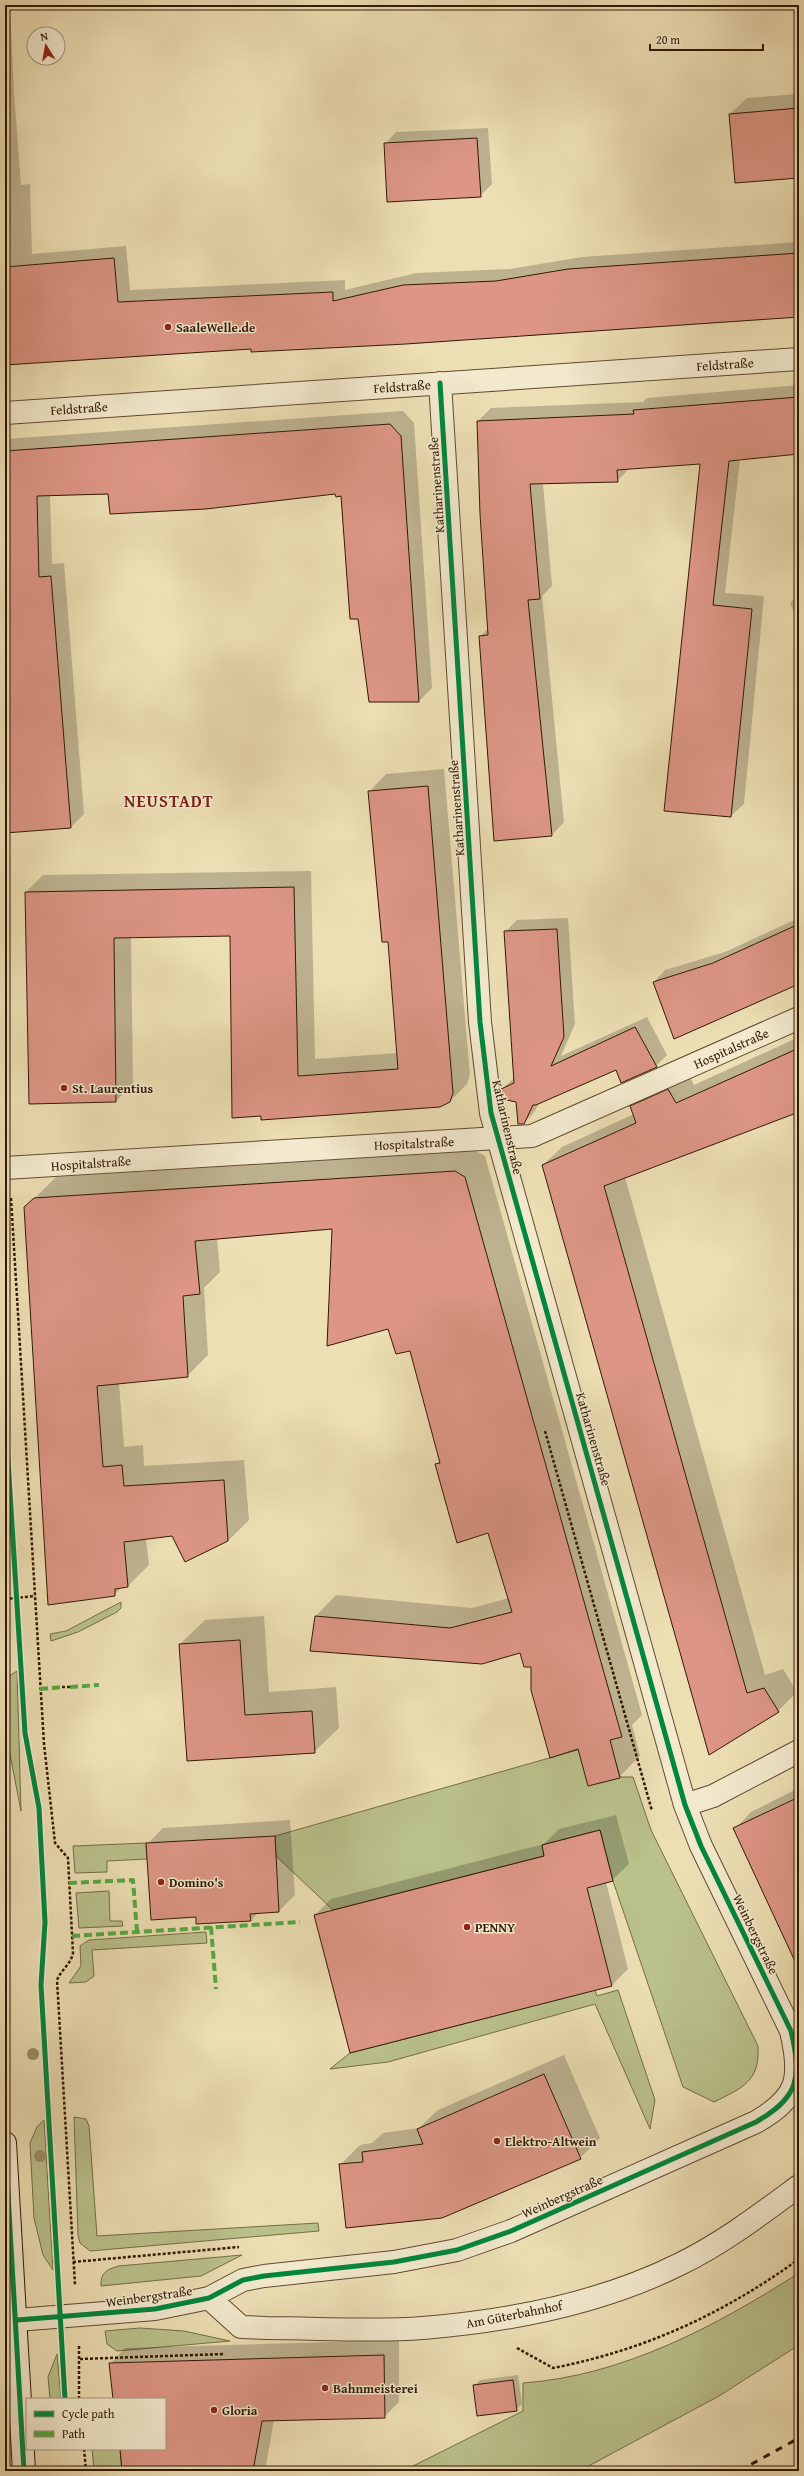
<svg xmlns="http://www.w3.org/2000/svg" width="804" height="2476" viewBox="0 0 804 2476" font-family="'Gentium Book Plus',serif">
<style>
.green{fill:#bac18b;stroke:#766c48}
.shadow{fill:#0003}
.building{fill:#dd9685;stroke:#321804}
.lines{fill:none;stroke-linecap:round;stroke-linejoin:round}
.minor-casing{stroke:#614a30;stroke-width:24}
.secondary-casing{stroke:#321804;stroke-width:24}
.path{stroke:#321804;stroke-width:2.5;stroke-dasharray:3 2;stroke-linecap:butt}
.minor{stroke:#f3eace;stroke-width:22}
.secondary{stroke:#f3eace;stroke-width:22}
.rail{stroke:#321804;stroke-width:3;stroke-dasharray:7 7;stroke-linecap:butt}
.quiet{stroke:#54a940;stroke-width:4;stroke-dasharray:8 4;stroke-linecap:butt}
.cycleway-casing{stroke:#f3eace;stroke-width:8}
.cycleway{stroke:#00873e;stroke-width:5}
.tree{fill:#9d8e69}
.poi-dot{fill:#8f2418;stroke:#f3eace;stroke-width:1.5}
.labels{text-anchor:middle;stroke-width:3;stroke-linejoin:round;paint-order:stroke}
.poi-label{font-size:13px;font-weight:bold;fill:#321804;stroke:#f3eace;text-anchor:start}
.street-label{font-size:13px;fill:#321804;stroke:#f3eace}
.district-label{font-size:17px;font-weight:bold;letter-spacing:1px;fill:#7a1f14;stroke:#f3eace}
</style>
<rect width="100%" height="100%" fill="#eddfb4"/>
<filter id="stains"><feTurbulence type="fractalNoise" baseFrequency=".005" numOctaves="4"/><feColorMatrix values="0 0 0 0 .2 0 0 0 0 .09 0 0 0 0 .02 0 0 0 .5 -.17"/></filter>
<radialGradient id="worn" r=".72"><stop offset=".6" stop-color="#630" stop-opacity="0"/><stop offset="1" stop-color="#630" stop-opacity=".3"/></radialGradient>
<path class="green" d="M 121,1602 L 121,1608 L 117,1612 L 78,1632 L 51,1641 L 50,1634 L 66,1631 Z
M 17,1671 L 21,1811 L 5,1729 L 5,1679 Z
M 609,1741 L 620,1777 L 633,1777 L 651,1830 L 758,2046 C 760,2082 742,2088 714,2102 L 683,2087 L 613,1881 L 600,1830 L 542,1845 L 544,1856 L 333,1910 L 276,1856 L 275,1836 Z
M 146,1843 L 147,1859 L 107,1861 L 107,1872 L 75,1873 L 73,1846 Z
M 109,1891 L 110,1921 L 122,1921 L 123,1926 L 79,1928 L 76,1893 Z
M 206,1932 L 207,1943 L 92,1950 L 94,1976 L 86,1982 L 69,1983 L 81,1966 L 80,1946 L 89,1940 Z
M 595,1990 L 597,1996 L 618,1990 L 655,2100 L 650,2129 L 595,2004 L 388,2062 L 330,2069 L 350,2053 Z
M 74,2117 L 86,2119 L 89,2126 L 97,2236 L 318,2223 L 319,2231 L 90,2251 L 80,2243 L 78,2235 Z
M 44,2120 L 53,2270 L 43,2255 L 34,2218 L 30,2143 L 37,2127 Z
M 242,2255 L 201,2276 L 101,2286 C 100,2273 107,2269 119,2266 Z
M 799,2273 L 799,2345 L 719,2396 L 583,2469 L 578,2471 L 403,2471 L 523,2411 L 523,2383 C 623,2376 716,2326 799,2273 Z
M 140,2328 L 184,2331 L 230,2341 L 117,2351 L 107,2344 L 105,2331 Z
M 57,2354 L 61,2399 L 50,2399 L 48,2377 Z
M 92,2449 L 120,2449 L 122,2471 L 94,2471 Z"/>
<path class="shadow" d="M 5,5 L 14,5 L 10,9 L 14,92 L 21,185 L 30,184 L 32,254 L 126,246 L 130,290 L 345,280 L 345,290 L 416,273 L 510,269 L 582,257 L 799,242 L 799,316 L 5,363 Z
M 799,94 L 799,177 L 730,114 L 747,98 Z
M 488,128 L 492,184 L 480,196 L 385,144 L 396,132 Z
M 799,385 L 799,453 L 740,459 L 725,593 L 764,596 L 744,804 L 731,816 L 701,463 L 630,468 L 617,481 L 543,483 L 552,586 L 542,596 L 564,822 L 552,835 L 480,636 L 489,628 L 478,421 L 491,408 L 643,402 L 647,398 Z
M 403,411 L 414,423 L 432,688 L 419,701 L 359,617 L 342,495 L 336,493 L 50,495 L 52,564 L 64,563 L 84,814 L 71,827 L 5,832 L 5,439 Z
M 799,594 L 799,623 L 790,603 Z
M 444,769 L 470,1075 L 467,1084 L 450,1101 L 262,1119 L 231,935 L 131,937 L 133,1084 L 116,1101 L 26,892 L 43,875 L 311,871 L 315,1059 L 398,1053 L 389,941 L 369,792 L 386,774 Z
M 568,918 L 575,1024 L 561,1056 L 647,1017 L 667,1055 L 656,1066 L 617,1068 L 539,1103 L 535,1111 L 524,1123 L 517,1101 L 502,1089 L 515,1077 L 505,932 L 517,920 Z
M 799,918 L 799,981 L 654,982 L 665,970 L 725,952 Z
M 799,1037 L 799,1111 L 625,1177 L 765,1675 L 783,1669 L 797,1692 L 778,1711 L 709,1753 L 543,1165 L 562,1147 L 634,1114 L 631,1107 L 650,1088 L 687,1071 L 694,1085 Z
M 476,1151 L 485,1156 L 642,1715 L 632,1725 L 640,1756 L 619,1777 L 579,1748 L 532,1666 L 521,1651 L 311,1650 L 316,1616 L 336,1595 L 472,1608 L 509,1598 L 489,1532 L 436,1464 L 441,1460 L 410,1349 L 389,1328 L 333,1228 L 217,1238 L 220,1272 L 204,1288 L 208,1355 L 187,1376 L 119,1383 L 124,1447 L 143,1445 L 144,1466 L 244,1460 L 249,1520 L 228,1541 L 172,1535 L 146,1539 L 149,1565 L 128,1586 L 122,1587 L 114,1595 L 25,1208 L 56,1177 Z
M 264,1616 L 269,1692 L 336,1687 L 339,1728 L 314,1752 L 188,1760 L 180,1644 L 205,1620 Z
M 799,1788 L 799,1965 L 735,1829 L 751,1812 Z
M 616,1815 L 629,1864 L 612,1880 L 606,1882 L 628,1969 L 612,1985 L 351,2052 L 315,1915 L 331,1899 L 544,1844 L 559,1829 Z
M 290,1820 L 295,1895 L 279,1911 L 258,1913 L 251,1920 L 196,1916 L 147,1844 L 163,1828 Z
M 564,2055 L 600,2138 L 580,2158 L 340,2165 L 360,2145 L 372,2143 L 383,2133 L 419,2128 L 438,2110 Z
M 399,2340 L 399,2402 L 384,2417 L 274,2420 L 265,2471 L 123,2471 L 121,2449 L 165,2449 L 165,2399 L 114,2399 L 110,2364 L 125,2348 Z
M 518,2375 L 522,2404 L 516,2410 L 475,2385 L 480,2380 Z"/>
<path class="building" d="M 799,108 L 799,178 L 735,183 L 729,114 Z
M 477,138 L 481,197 L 387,202 L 384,143 Z
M 799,253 L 799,317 L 406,344 L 251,352 L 251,349 L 5,365 L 5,267 L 114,258 L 118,302 L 333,292 L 333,301 L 403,285 L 496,281 L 568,269 Z
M 799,397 L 799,454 L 729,461 L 713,605 L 752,609 L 731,817 L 664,811 L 700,464 L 617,470 L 618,482 L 530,484 L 540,599 L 528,600 L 552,836 L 494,841 L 479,636 L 488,635 L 480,514 L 477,421 L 634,414 L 633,410 Z
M 390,424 L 401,436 L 419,702 L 369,702 L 358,619 L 350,619 L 341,496 L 336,497 L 335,494 L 206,509 L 110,514 L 108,494 L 37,496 L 39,577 L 51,576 L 71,828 L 5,833 L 5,451 Z
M 428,786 L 453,1093 L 450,1102 L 440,1107 L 261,1120 L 261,1116 L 232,1118 L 230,936 L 114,938 L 116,1102 L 29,1104 L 25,892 L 294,887 L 298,1076 L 398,1069 L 388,942 L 382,942 L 368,791 Z
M 799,924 L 799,984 L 674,1039 L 653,982 L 713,963 Z
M 557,929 L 564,1037 L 551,1066 L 635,1027 L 657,1067 L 621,1083 L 616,1070 L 536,1105 L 533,1105 L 524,1124 L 518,1124 L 516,1102 L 502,1099 L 501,1089 L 514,1083 L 504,931 Z
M 799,1048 L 799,1112 L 604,1186 L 747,1693 L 764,1688 L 779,1712 L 709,1755 L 542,1165 L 636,1123 L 630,1106 L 668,1089 L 676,1103 Z
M 455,1171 L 465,1177 L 622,1737 L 610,1740 L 620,1778 L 588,1786 L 578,1749 L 550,1758 L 531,1690 L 531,1667 L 524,1667 L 520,1653 L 482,1664 L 310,1651 L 315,1616 L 450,1628 L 512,1612 L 488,1533 L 457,1543 L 435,1464 L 440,1463 L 410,1351 L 396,1354 L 388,1329 L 327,1346 L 332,1229 L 195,1241 L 200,1294 L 183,1296 L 188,1377 L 97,1386 L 103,1467 L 122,1465 L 124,1486 L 224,1480 L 228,1541 L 185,1562 L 172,1536 L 124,1542 L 128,1587 L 115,1589 L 115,1596 L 48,1605 L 24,1207 L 34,1198 Z
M 240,1640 L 245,1715 L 312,1711 L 315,1753 L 187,1761 L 179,1644 Z
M 799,1797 L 799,1970 L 733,1828 Z
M 600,1830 L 613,1881 L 587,1888 L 612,1986 L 350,2053 L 314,1915 L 544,1856 L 542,1845 Z
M 275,1836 L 279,1912 L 250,1914 L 251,1921 L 196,1924 L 196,1917 L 151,1920 L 146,1843 Z
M 544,2074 L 581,2159 L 442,2218 L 346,2228 L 339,2164 L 363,2162 L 362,2152 L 423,2144 L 417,2129 Z
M 384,2355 L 385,2418 L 262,2421 L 253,2471 L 122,2471 L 120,2449 L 165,2449 L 165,2399 L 113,2399 L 109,2363 Z
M 513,2380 L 517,2411 L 477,2416 L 473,2385 Z"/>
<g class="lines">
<defs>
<path id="minor" d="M 5,413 L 799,359
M 5,1168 L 532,1136 L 799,1018
M 685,1805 L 713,1796 L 799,1751
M 209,2298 L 241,2327 L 266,2328 C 318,2328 372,2332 423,2328 C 510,2321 602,2303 680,2264 C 723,2243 761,2214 799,2186
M 17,2320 L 155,2309 L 209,2298 L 243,2280 L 264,2276 L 394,2262 L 457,2250 L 511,2231 L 756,2122 C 799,2097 802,2078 791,2031 L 701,1846 L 685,1805 L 491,1113 L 480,1022 L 440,383"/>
<path id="secondary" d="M 5,2143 L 24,2471"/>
</defs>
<use href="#minor" class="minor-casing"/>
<use href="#secondary" class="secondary-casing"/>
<path class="path" d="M 11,1198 L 44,1744 L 55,1843 L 68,1858 L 73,1953 C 71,1964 61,1970 57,1980 L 75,2285
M 545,1431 L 652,1811
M 5,1599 L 35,1596
M 62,1687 L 70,1687
M 73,2262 L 239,2247
M 517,2348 L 553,2368 C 645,2350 723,2314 799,2259
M 80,2359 L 224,2354
M 79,2399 L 79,2346
M 84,2449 L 86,2471"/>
<use href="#minor" class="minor"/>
<use href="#secondary" class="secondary"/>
<path class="rail" d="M 739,2471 L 799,2438"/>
<path class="quiet" d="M 70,1687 L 99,1685
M 40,1689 L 62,1687
M 69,1883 L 133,1880 L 137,1932
M 211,1927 L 216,1989
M 72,1936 L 300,1922"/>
<defs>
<path id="cycleway" d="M 5,1412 L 25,1733 L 39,1808 L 45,1922 L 41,1985 L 65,2399
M 5,2143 L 24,2471
M 17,2320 L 155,2309 L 209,2298 L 243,2280 L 264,2276 L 394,2262 L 457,2250 L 511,2231 L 756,2122 C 799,2097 802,2078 791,2031 L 701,1846 L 685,1805 L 491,1113 L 480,1022 L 440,383"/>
</defs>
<use href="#cycleway" class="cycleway-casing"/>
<use href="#cycleway" class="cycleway"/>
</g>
<g class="tree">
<circle cx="33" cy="2054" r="6"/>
<circle cx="40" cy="2156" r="6"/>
</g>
<g class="poi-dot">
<circle cx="168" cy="327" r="4"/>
<circle cx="64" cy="1088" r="4"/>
<circle cx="161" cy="1882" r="4"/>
<circle cx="467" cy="1927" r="4"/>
<circle cx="497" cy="2141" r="4"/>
<circle cx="325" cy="2388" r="4"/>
<circle cx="214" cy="2410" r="4"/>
</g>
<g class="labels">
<g class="poi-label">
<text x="176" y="332">SaaleWelle.de</text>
<text x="72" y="1093">St. Laurentius</text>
<text x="169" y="1887">Domino's</text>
<text x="475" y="1932">PENNY</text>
<text x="505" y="2146">Elektro-Altwein</text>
<text x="333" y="2393">Bahnmeisterei</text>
<text x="222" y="2415">Gloria</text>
</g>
<g class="street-label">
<text transform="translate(725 364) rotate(-4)" y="5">Feldstraße</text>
<text transform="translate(402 386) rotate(-4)" y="5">Feldstraße</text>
<text transform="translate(79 408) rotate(-4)" y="5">Feldstraße</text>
<text transform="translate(436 485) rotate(-94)" y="5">Katharinenstraße</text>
<text transform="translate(456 808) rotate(-94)" y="5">Katharinenstraße</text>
<text transform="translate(731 1048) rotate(-24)" y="5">Hospitalstraße</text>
<text transform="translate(508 1127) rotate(77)" y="5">Katharinenstraße</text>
<text transform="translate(414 1143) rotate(-3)" y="5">Hospitalstraße</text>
<text transform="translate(91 1163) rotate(-4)" y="5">Hospitalstraße</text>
<text transform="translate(594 1439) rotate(74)" y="5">Katharinenstraße</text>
<text transform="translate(756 1934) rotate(64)" y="5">Weinbergstraße</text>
<text transform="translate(562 2196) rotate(-24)" y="5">Weinbergstraße</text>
<text transform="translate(149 2296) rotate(-8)" y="5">Weinbergstraße</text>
<text transform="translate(514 2314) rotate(-11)" y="5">Am Güterbahnhof</text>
</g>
<g class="district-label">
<text x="169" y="807">NEUSTADT</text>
</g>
</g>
<rect width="804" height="2476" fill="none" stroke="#eddfb4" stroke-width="20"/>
<rect x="6" y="6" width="792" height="2464" fill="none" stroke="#321804" stroke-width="2"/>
<rect x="10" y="10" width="784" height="2456" fill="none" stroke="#321804"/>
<rect x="26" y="2398" width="140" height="52" fill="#f3eace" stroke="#a6967d"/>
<rect x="34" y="2411" width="20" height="6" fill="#00873e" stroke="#a6967d"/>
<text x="62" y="2418" font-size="12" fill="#321804">Cycle path</text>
<rect x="34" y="2431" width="20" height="6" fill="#54a940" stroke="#a6967d"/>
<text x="62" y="2438" font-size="12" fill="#321804">Path</text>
<g transform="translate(46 46) rotate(349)"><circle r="19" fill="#f3eace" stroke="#a6967d"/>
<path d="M0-3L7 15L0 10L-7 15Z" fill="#8f2418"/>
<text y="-6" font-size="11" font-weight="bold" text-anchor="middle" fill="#321804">N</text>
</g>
<path d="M650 44v6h113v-6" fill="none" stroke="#321804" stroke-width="2"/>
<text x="656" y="44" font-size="12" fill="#321804" stroke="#f3eace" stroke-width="3" paint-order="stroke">20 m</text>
<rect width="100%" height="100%" filter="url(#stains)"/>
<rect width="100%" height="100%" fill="url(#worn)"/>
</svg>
